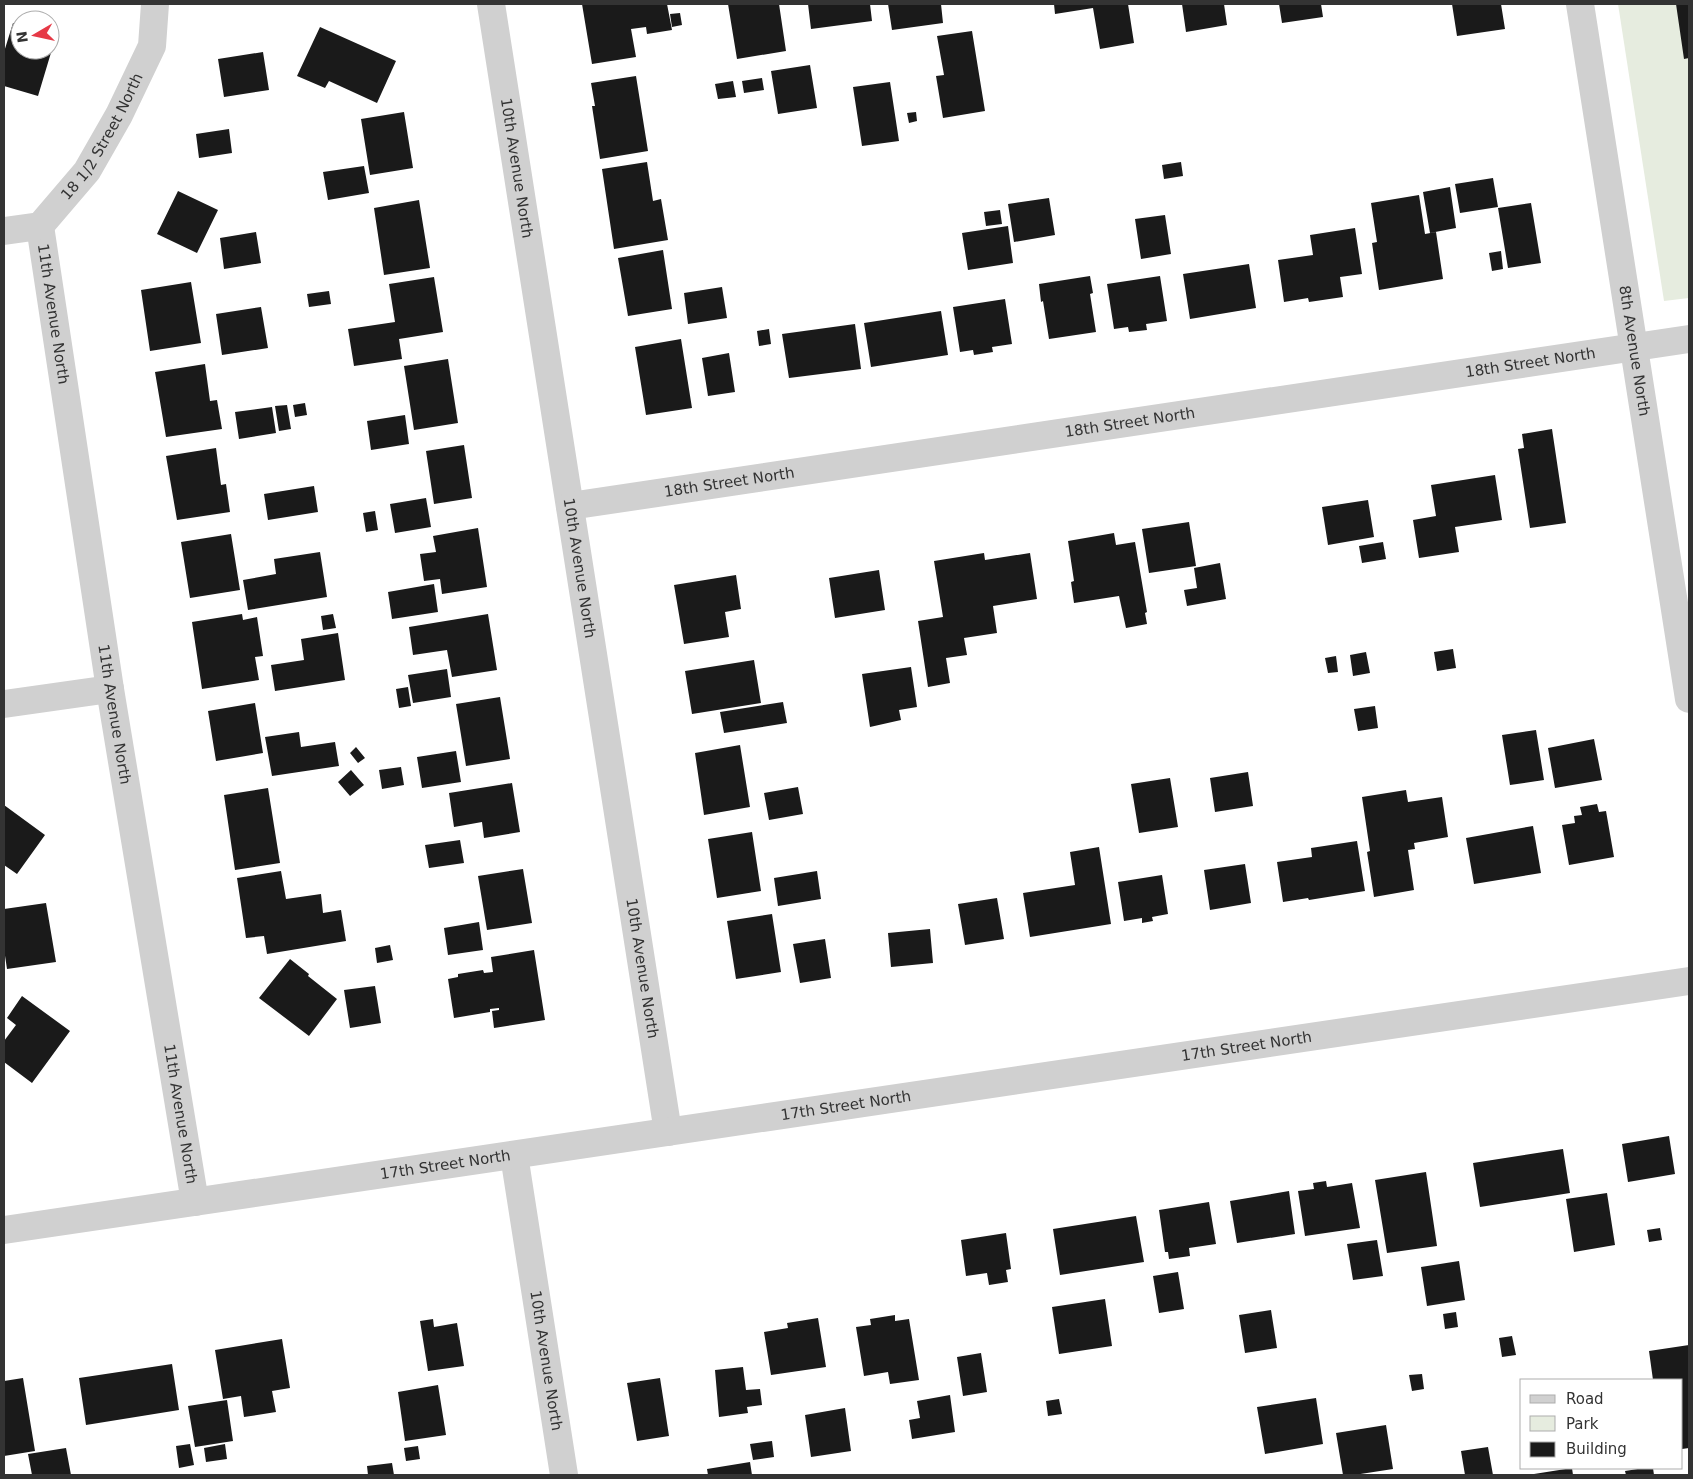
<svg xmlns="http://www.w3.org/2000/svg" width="1693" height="1479" viewBox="0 0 1693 1479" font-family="'DejaVu Sans',sans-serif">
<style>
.green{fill:#e6ecdf}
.building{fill:#1a1a1a}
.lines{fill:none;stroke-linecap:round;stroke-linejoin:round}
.minor{stroke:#d0d0d0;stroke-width:28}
.labels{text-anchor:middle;stroke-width:5;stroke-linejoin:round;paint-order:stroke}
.street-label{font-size:15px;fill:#333;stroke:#fff}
</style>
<rect width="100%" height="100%" fill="#fff"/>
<path class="green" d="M 1618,4 L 1689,4 L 1689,298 L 1664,301 Z"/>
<path class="building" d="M 582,4 L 667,4 L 672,30 L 647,34 L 646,27 L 631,29 L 636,57 L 592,64 Z
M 728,4 L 779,4 L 786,51 L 737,59 Z
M 808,4 L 870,4 L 872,21 L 811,29 Z
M 888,4 L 941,4 L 943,23 L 892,30 Z
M 1054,4 L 1128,4 L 1134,43 L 1100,49 L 1093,8 L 1055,14 Z
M 1182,4 L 1224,4 L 1227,25 L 1186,32 Z
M 1279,4 L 1321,4 L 1323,17 L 1282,23 Z
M 1452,4 L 1501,4 L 1505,29 L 1457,36 Z
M 1676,4 L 1689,4 L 1689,58 L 1684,59 Z
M 680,13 L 682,25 L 672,27 L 670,14 Z
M 13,23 L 20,25 L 20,50 L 50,50 L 50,34 L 56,36 L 38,96 L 4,86 L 4,52 Z
M 320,27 L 396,61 L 377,103 L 329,81 L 325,88 L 297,76 Z
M 972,31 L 985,111 L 943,118 L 936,76 L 944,75 L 937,36 Z
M 263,52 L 269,90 L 224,97 L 218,59 Z
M 810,65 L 817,108 L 778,114 L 771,71 Z
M 636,76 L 648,151 L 600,159 L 592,106 L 595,106 L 591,83 Z
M 762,78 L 764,90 L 744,93 L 742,81 Z
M 733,81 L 736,97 L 718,99 L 715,84 Z
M 890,82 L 899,141 L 862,146 L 853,87 Z
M 404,112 L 413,168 L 370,175 L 361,119 Z
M 916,112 L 917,121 L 909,123 L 907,113 Z
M 229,129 L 232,153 L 199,158 L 196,134 Z
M 647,162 L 653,201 L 661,199 L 668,240 L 614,249 L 602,169 Z
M 1181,162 L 1183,176 L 1164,179 L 1162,165 Z
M 364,166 L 369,193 L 328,200 L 323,172 Z
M 1493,178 L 1498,207 L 1460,213 L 1455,184 Z
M 1450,187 L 1456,228 L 1430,233 L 1423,192 Z
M 178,191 L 218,210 L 197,253 L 157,234 Z
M 1419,195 L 1425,234 L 1436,232 L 1443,279 L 1379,290 L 1372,243 L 1377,242 L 1371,203 Z
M 1049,198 L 1055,235 L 1014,242 L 1008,204 Z
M 419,200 L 430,268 L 384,275 L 374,208 Z
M 1531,203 L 1541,263 L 1508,268 L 1498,208 Z
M 1000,210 L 1002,224 L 986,226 L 984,212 Z
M 1165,215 L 1171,254 L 1141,259 L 1135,219 Z
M 1008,226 L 1013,263 L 968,270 L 962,233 Z
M 1355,228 L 1362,274 L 1340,277 L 1343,297 L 1309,302 L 1308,298 L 1284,302 L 1278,260 L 1313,255 L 1310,235 Z
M 256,232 L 261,263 L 224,269 L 220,238 Z
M 663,250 L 672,309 L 628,316 L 618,258 Z
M 1501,251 L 1503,269 L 1492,271 L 1489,253 Z
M 1249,264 L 1256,308 L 1190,319 L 1183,274 Z
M 1090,276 L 1093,293 L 1090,294 L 1096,332 L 1049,339 L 1043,301 L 1041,302 L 1039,284 Z
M 1160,276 L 1167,321 L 1146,324 L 1147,330 L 1129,332 L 1128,327 L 1114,329 L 1107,284 Z
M 434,277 L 443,332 L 399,339 L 402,359 L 354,366 L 348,329 L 395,322 L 389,284 Z
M 191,282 L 201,343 L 150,351 L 141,290 Z
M 722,287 L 727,318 L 688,324 L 684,293 Z
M 329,291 L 331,304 L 309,307 L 307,294 Z
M 1005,299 L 1012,344 L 992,347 L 993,352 L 974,355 L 973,350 L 960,352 L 953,307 Z
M 261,307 L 268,348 L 222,355 L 216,314 Z
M 941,311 L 948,355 L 871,367 L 864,323 Z
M 855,324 L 861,369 L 789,378 L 782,334 Z
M 769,329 L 771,344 L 759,346 L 757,331 Z
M 681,339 L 692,408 L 646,415 L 635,347 Z
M 729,353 L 735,392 L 708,396 L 702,358 Z
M 448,359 L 458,423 L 414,430 L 404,366 Z
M 205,364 L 210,401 L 217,400 L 222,429 L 166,437 L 155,372 Z
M 305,403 L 307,415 L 295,417 L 293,405 Z
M 287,405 L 291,429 L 279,431 L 275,406 Z
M 272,407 L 276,433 L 239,439 L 235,412 Z
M 405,415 L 409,444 L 371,450 L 367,421 Z
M 1552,429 L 1566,523 L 1530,528 L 1518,449 L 1524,448 L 1522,434 Z
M 464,445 L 472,498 L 434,504 L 426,451 Z
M 216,448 L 221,485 L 226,484 L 230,512 L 177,520 L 166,456 Z
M 1495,475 L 1502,520 L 1455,527 L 1459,552 L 1419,558 L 1413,520 L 1436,516 L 1431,485 Z
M 314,486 L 318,512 L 268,520 L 264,494 Z
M 426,498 L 431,527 L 395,533 L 390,504 Z
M 1368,500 L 1374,537 L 1328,545 L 1322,507 Z
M 375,511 L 378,530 L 366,532 L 363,513 Z
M 1189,522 L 1196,566 L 1149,573 L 1142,529 Z
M 478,528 L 487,587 L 442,594 L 440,579 L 424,581 L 420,554 L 436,552 L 433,536 Z
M 1114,533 L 1116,545 L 1135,542 L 1147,612 L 1145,613 L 1147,624 L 1126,628 L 1119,596 L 1074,603 L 1071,582 L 1074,581 L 1068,541 Z
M 231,534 L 240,590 L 190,598 L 181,542 Z
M 1383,542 L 1386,559 L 1362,563 L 1359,546 Z
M 320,552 L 327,597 L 248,610 L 243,580 L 276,574 L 274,559 Z
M 984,553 L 985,560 L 1030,553 L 1037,599 L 993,606 L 997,633 L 964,638 L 967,655 L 946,658 L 950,683 L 928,687 L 918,621 L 943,617 L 934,561 Z
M 1220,563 L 1226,599 L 1187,606 L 1184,590 L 1197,588 L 1194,568 Z
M 879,570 L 885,610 L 835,618 L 829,578 Z
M 736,575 L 741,609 L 725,612 L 729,637 L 684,644 L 674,585 Z
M 434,584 L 438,612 L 392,619 L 388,592 Z
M 242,614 L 243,620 L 257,617 L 263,656 L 255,657 L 259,680 L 202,689 L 192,622 Z
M 333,614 L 336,628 L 323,630 L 321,616 Z
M 488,614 L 497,670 L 452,677 L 447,650 L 413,655 L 409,627 Z
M 338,633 L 345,680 L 275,691 L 271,665 L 304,660 L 301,639 Z
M 1453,649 L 1456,668 L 1437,671 L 1434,652 Z
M 1366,652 L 1370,673 L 1353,676 L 1350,655 Z
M 1336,656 L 1338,672 L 1328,673 L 1325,658 Z
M 754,660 L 761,703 L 692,714 L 685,671 Z
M 911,667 L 917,707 L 899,710 L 901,720 L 870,727 L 862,674 Z
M 447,669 L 451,697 L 413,703 L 408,675 Z
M 408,687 L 411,706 L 399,708 L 396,689 Z
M 500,697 L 510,759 L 466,766 L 456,704 Z
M 783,702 L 787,723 L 724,733 L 720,712 Z
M 255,703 L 263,753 L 216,761 L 208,711 Z
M 1375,706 L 1378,728 L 1358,731 L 1354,709 Z
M 1536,730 L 1544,780 L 1510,785 L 1502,735 Z
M 299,732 L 301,747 L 335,742 L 339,766 L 272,776 L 265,737 Z
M 1594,739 L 1602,780 L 1555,788 L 1548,748 Z
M 740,745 L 750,807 L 704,815 L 695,753 Z
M 356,747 L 365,758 L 358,763 L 350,753 Z
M 456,751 L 461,782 L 422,788 L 417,757 Z
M 401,767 L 404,785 L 382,789 L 379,770 Z
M 351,770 L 364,785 L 350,796 L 338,782 Z
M 1248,772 L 1253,806 L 1215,812 L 1210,778 Z
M 1170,778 L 1178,827 L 1139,833 L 1131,784 Z
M 512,783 L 520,832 L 484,838 L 482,822 L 454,827 L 449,793 Z
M 798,787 L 803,814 L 769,820 L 764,793 Z
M 268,788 L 280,863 L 235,870 L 224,795 Z
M 1406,790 L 1408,802 L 1442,797 L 1448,837 L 1414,843 L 1415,849 L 1408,850 L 1414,890 L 1374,897 L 1367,852 L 1370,851 L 1362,797 Z
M 1597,804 L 1599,812 L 1606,811 L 1614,857 L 1569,865 L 1562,825 L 1575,823 L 1574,816 L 1582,815 L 1580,807 Z
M 4,805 L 45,835 L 17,874 L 4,865 Z
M 1533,826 L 1541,873 L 1474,884 L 1466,838 Z
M 752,832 L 761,891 L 717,898 L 708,839 Z
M 460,840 L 464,863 L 429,868 L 425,845 Z
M 1357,841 L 1365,891 L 1309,900 L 1308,898 L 1283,902 L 1277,862 L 1312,857 L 1311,848 Z
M 1099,847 L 1111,924 L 1030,937 L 1023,893 L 1075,885 L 1070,852 Z
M 1245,864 L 1251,903 L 1210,910 L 1204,870 Z
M 523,869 L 532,923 L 487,930 L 478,876 Z
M 281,871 L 286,899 L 321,894 L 323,913 L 341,910 L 346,941 L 267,954 L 264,936 L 246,938 L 237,878 Z
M 817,871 L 821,899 L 778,906 L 774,878 Z
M 1162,875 L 1168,914 L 1152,917 L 1153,921 L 1142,923 L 1142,918 L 1124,921 L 1118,882 Z
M 997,898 L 1004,939 L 965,945 L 958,904 Z
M 46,903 L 56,962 L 7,969 L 4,949 L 4,909 Z
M 772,914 L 781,972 L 736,979 L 727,921 Z
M 479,922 L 483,950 L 448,955 L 444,928 Z
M 930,929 L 933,963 L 891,967 L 888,933 Z
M 825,939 L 831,978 L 800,983 L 793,944 Z
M 390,945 L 393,960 L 377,963 L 375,948 Z
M 534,950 L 545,1020 L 494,1028 L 492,1011 L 499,1010 L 499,1008 L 490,1009 L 490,1012 L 454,1018 L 448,979 L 458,977 L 458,974 L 483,970 L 484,973 L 493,972 L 491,957 Z
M 290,959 L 309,974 L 308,976 L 337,999 L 309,1036 L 259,998 Z
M 375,986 L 381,1023 L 350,1028 L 344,990 Z
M 22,996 L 70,1031 L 32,1083 L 4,1062 L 4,1041 L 16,1025 L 7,1018 Z
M 1669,1136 L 1675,1174 L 1628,1182 L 1622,1144 Z
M 1563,1149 L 1570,1193 L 1480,1207 L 1473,1163 Z
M 1426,1172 L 1437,1246 L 1387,1253 L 1375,1180 Z
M 1326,1181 L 1327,1187 L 1352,1183 L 1360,1228 L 1305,1236 L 1298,1191 L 1314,1189 L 1313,1183 Z
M 1289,1191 L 1295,1234 L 1237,1243 L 1230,1201 Z
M 1607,1193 L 1615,1245 L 1574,1252 L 1566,1199 Z
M 1209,1202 L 1216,1244 L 1189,1248 L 1190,1256 L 1169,1259 L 1168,1252 L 1165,1252 L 1159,1210 Z
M 1136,1216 L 1144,1262 L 1060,1275 L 1053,1229 Z
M 1660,1228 L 1662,1240 L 1649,1242 L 1647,1230 Z
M 1006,1233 L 1011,1269 L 1006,1270 L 1008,1282 L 989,1285 L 987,1273 L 966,1276 L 961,1240 Z
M 1377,1240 L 1383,1276 L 1353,1280 L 1347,1244 Z
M 1459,1261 L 1465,1300 L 1427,1306 L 1421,1267 Z
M 1178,1272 L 1184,1309 L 1159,1313 L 1153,1276 Z
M 1105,1299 L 1112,1346 L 1059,1354 L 1052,1307 Z
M 1271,1310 L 1277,1348 L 1245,1353 L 1239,1315 Z
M 1456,1312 L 1458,1327 L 1445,1329 L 1443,1314 Z
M 895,1315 L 895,1321 L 909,1319 L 919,1380 L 890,1384 L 888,1372 L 864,1376 L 856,1327 L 871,1325 L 870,1319 Z
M 818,1318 L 826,1367 L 771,1375 L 764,1332 L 788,1328 L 787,1323 Z
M 433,1319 L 434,1327 L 457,1323 L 464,1366 L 428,1371 L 420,1321 Z
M 1512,1336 L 1516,1355 L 1502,1357 L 1499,1338 Z
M 282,1339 L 290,1388 L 272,1391 L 276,1412 L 244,1417 L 241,1396 L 223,1399 L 215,1350 Z
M 1689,1345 L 1689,1448 L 1682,1449 L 1682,1380 L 1653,1380 L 1649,1351 Z
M 981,1353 L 987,1392 L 963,1396 L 957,1357 Z
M 172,1364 L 179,1410 L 86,1425 L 79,1378 Z
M 743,1367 L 746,1390 L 760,1389 L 762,1405 L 747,1407 L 748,1413 L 719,1417 L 715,1370 Z
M 1422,1374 L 1424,1389 L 1412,1391 L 1409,1375 Z
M 23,1378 L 35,1451 L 4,1456 L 4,1381 Z
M 660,1378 L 669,1436 L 637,1441 L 627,1383 Z
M 438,1385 L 446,1435 L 405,1441 L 398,1392 Z
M 950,1395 L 955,1432 L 912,1439 L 909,1420 L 920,1418 L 917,1401 Z
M 1316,1398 L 1323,1444 L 1265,1454 L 1257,1407 Z
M 1059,1399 L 1062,1414 L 1048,1416 L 1046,1401 Z
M 227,1400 L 233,1441 L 195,1447 L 188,1406 Z
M 845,1408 L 851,1451 L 811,1457 L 805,1415 Z
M 1386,1425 L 1393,1469 L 1354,1475 L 1343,1475 L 1336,1433 Z
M 772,1441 L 774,1457 L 753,1460 L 750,1444 Z
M 190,1444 L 194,1465 L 179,1468 L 176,1446 Z
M 225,1444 L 227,1459 L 206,1462 L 204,1448 Z
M 418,1446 L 420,1459 L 406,1461 L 404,1448 Z
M 1488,1447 L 1493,1475 L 1465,1475 L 1461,1451 Z
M 66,1448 L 71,1475 L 32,1475 L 28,1454 Z
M 750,1462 L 752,1475 L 708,1475 L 707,1469 Z
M 392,1463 L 394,1475 L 368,1475 L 367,1466 Z
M 1572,1468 L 1573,1475 L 1534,1475 L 1534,1474 Z
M 1644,1468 L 1653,1468 L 1654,1475 L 1626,1475 L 1625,1471 Z"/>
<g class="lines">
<g class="minor">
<path id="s1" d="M 491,4 L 668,1132"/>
<path id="s2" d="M 1580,4 L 1689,699"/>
<path id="s3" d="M 40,226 L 110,689 L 195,1202"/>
<path id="s4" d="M 4,231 L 40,226 L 87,171 L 119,115 L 152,46 L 155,4"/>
<path id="s5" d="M 570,506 L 1689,339"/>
<path d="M 4,704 L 110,689"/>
<path id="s6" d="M 514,1155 L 564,1475"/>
<path id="s7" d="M 4,1230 L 1689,981"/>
</g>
</g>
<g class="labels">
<g class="street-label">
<text dy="5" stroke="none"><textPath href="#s4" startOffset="146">18 1/2 Street North</textPath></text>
<text dy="5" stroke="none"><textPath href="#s1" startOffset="166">10th Avenue North</textPath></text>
<text dy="5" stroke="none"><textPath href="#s3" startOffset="89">11th Avenue North</textPath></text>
<text dy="5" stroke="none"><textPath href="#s2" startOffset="351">8th Avenue North</textPath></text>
<text dy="5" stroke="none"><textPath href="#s5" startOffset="971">18th Street North</textPath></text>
<text dy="5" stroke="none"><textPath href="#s5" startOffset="566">18th Street North</textPath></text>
<text dy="5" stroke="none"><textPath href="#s5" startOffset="161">18th Street North</textPath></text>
<text dy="5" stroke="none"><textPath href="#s1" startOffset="571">10th Avenue North</textPath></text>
<text dy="5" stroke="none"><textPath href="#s3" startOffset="494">11th Avenue North</textPath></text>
<text dy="5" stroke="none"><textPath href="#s1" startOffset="976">10th Avenue North</textPath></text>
<text dy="5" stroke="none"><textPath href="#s7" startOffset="1256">17th Street North</textPath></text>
<text dy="5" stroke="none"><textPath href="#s7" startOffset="851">17th Street North</textPath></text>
<text dy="5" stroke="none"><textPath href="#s3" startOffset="899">11th Avenue North</textPath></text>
<text dy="5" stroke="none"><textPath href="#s7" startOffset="446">17th Street North</textPath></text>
<text dy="5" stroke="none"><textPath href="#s6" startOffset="208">10th Avenue North</textPath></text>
</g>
</g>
<rect width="1693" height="1479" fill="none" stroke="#333333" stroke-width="10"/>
<rect x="1520" y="1379" width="162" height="90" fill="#ffffff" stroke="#adadad"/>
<rect x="1530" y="1395" width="25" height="8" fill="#d0d0d0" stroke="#adadad"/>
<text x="1566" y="1404" font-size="15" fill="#333333">Road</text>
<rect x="1530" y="1416" width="25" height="15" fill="#e6ecdf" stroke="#adadad"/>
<text x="1566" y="1429" font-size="15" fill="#333333">Park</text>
<rect x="1530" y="1442" width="25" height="15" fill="#1a1a1a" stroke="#adadad"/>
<text x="1566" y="1454" font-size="15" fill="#333333">Building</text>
<g transform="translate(35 35) rotate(261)"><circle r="24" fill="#ffffff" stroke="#adadad"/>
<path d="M0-4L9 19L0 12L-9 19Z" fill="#e63946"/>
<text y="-8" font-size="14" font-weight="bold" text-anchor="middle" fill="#333333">N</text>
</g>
</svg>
